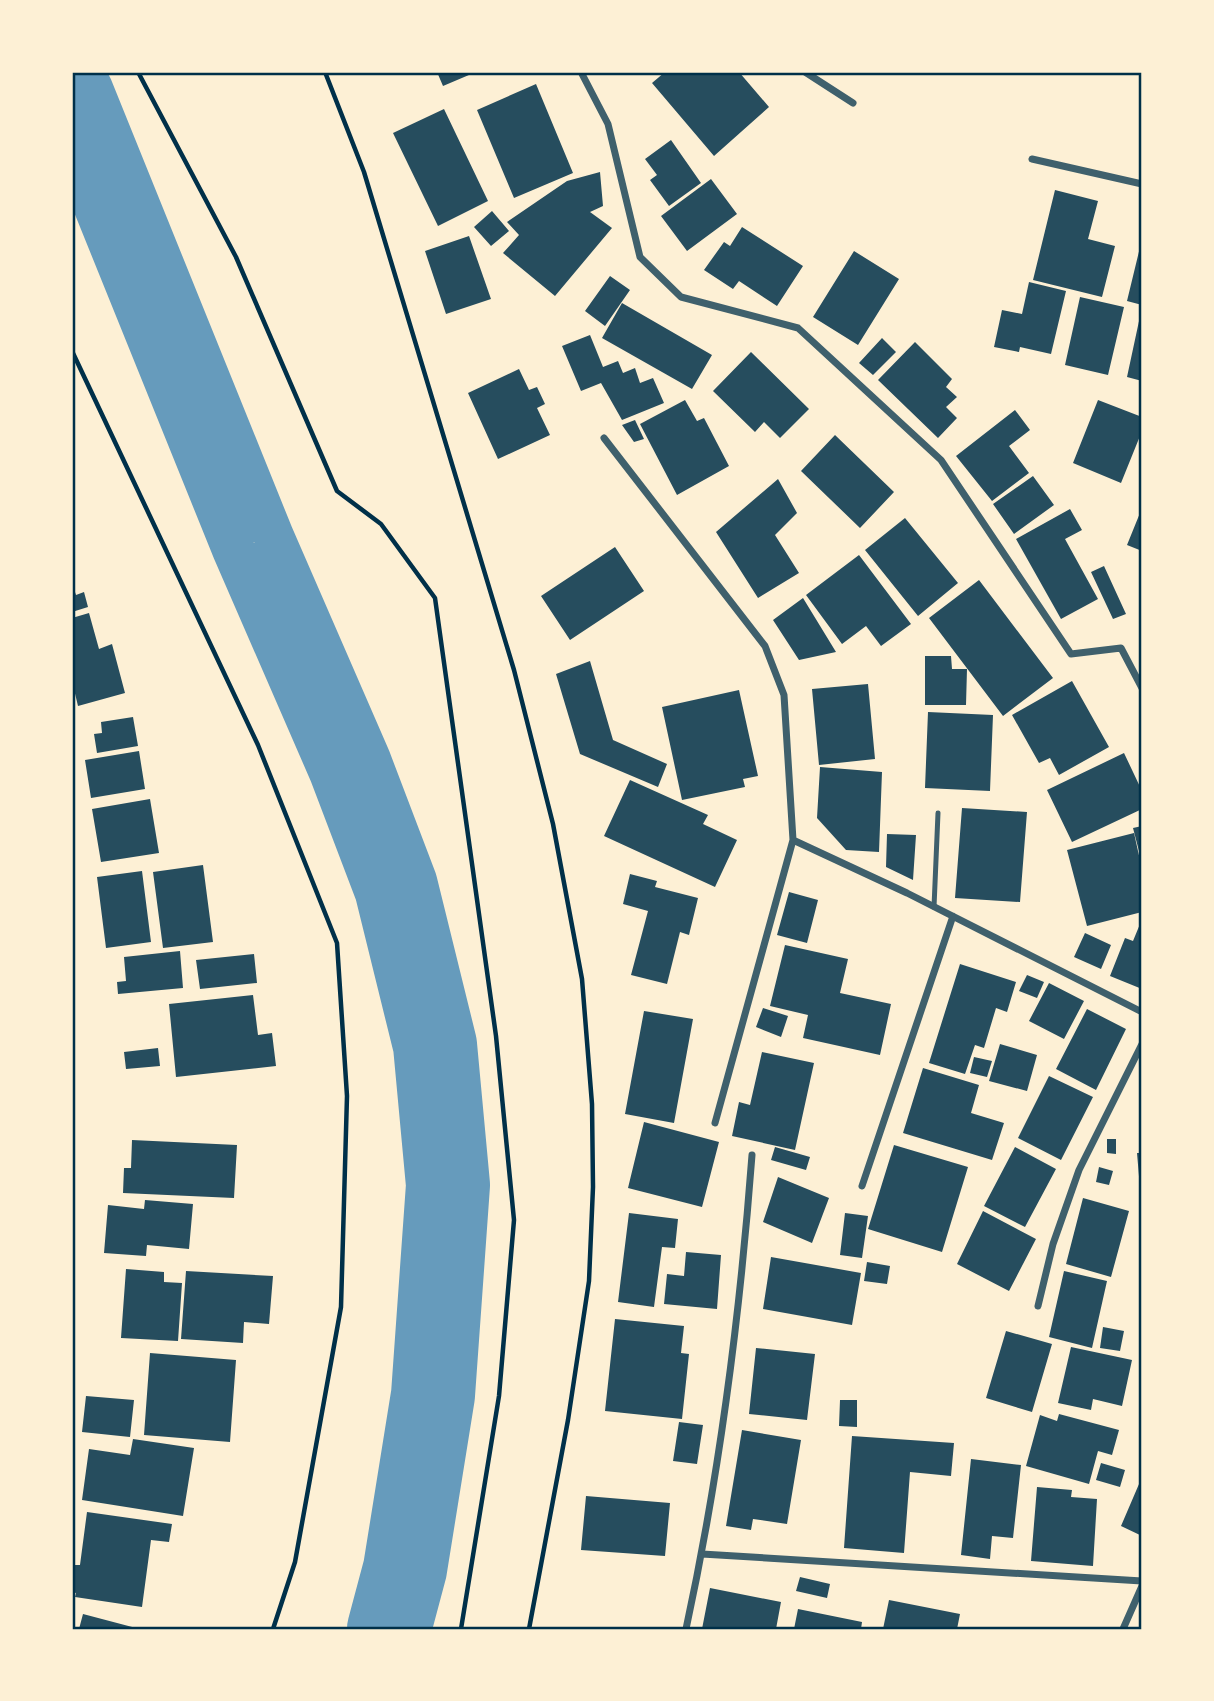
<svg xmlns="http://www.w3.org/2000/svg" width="1214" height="1701" viewBox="0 0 1214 1701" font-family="'Noto Sans',sans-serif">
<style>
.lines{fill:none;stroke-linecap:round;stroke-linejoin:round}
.river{stroke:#669bbc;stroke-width:84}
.building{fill:#264d5e}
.path{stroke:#003049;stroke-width:4.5}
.service{stroke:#3f606c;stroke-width:5}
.minor{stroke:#3f606c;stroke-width:7}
.neatline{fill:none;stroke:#003049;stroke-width:2.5}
</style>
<rect width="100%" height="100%" fill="#fdf0d5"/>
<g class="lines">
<path class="river" d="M 72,95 L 253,543 L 350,766 L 396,887 L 435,1045 L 448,1185 L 433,1395 L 405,1569 L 389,1629"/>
</g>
<path class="building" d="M 437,72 L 476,72 L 443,86 Z
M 665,72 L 739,72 L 769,107 L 714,156 L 652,83 Z
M 536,84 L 573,173 L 514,198 L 477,110 Z
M 444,109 L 488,201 L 438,226 L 393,133 Z
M 671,140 L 701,183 L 669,206 L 650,180 L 657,175 L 645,159 Z
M 600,172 L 603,206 L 590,212 L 612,228 L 555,296 L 503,253 L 519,235 L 507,222 L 567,181 Z
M 711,179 L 737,214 L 687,251 L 661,216 Z
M 1055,190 L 1098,201 L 1088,239 L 1115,246 L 1102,297 L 1033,280 Z
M 492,211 L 509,231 L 491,246 L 474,227 Z
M 742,227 L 803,266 L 777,306 L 739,281 L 733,289 L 704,270 L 724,242 L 730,246 Z
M 469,236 L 491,299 L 446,314 L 425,251 Z
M 1142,239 L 1142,305 L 1127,301 Z
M 854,251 L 899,279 L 858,345 L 813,317 Z
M 610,276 L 630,290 L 605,326 L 585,311 Z
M 1029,282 L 1066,291 L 1051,354 L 1020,347 L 1019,352 L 994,347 L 1002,310 L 1022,314 Z
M 1080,297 L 1124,307 L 1108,375 L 1065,365 Z
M 622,303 L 712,355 L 692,389 L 602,338 Z
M 1142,307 L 1142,381 L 1127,377 Z
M 590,335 L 603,367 L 618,361 L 623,373 L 635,368 L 640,383 L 653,378 L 664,403 L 622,420 L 601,383 L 581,391 L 562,346 Z
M 882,338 L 896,352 L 873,375 L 859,363 Z
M 915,342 L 952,379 L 946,387 L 957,397 L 946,407 L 957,418 L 938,438 L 878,380 Z
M 751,352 L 809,409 L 780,438 L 764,422 L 755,432 L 713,391 Z
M 519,369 L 529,390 L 537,387 L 545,404 L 537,408 L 550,435 L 498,459 L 468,393 Z
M 685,400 L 697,421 L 704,418 L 729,466 L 677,495 L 640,424 Z
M 1098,400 L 1142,417 L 1142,431 L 1121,483 L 1073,463 Z
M 1015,410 L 1030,430 L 1009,446 L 1029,473 L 992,501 L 956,456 Z
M 635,420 L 644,439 L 634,442 L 622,425 Z
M 835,435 L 894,492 L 860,528 L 801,471 Z
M 1033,476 L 1054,505 L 1014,534 L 993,504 Z
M 778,479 L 797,513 L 775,535 L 799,573 L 758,598 L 716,532 Z
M 1142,508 L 1142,551 L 1127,545 Z
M 1070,509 L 1082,530 L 1065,539 L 1098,599 L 1061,619 L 1016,539 Z
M 905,518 L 958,583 L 918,616 L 865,550 Z
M 615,547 L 644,591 L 570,640 L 541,596 Z
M 859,555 L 911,624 L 881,646 L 866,626 L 842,644 L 806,595 Z
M 1104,566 L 1126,614 L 1113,619 L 1091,572 Z
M 979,580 L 1053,678 L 1003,716 L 929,618 Z
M 72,583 L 76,595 L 84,592 L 88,607 L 72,612 Z
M 803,598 L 836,652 L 799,660 L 773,620 Z
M 89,613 L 99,649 L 112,644 L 125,693 L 78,706 L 72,681 L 72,618 Z
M 925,656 L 951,656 L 952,669 L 967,669 L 966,705 L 925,705 Z
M 590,661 L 613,740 L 667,764 L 658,787 L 580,754 L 556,674 Z
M 1072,681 L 1109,747 L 1059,775 L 1050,758 L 1039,763 L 1012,715 Z
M 868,684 L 875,759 L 819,765 L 812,689 Z
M 739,690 L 758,776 L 743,779 L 745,787 L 682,800 L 662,707 Z
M 928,712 L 993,715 L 990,791 L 925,788 Z
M 133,717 L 138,746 L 97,753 L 94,734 L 102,733 L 101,722 Z
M 139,751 L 145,789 L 91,798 L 85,760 Z
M 1124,753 L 1142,791 L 1142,809 L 1072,842 L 1047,790 Z
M 820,767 L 882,772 L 879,852 L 846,850 L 817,818 Z
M 630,780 L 708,815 L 703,824 L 737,840 L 715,887 L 604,836 Z
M 150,799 L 159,853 L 101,862 L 92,809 Z
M 962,808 L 1027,812 L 1020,902 L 955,898 Z
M 1142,826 L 1142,859 L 1141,859 L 1133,828 Z
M 1134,833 L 1142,869 L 1142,912 L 1087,926 L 1067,850 Z
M 887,834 L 916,835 L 913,880 L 886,867 Z
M 203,865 L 213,942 L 163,948 L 153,872 Z
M 142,871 L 151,942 L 106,948 L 97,877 Z
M 630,874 L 657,881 L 655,887 L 698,898 L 689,935 L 680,932 L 667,984 L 631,975 L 648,911 L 623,904 Z
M 789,892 L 818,900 L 807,943 L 777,935 Z
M 1140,924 L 1142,925 L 1142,989 L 1110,976 L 1125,938 L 1133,941 Z
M 1085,933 L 1111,945 L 1101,969 L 1074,957 Z
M 785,945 L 848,959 L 840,993 L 891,1004 L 880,1055 L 803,1038 L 808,1015 L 770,1006 Z
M 180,951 L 183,988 L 118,994 L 117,982 L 126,981 L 124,957 Z
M 254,954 L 257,983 L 200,989 L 196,960 Z
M 960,964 L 1016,982 L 1007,1012 L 996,1008 L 984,1048 L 975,1045 L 965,1074 L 929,1063 Z
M 1027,975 L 1044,982 L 1037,998 L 1019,991 Z
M 1049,983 L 1084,1001 L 1064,1039 L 1029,1021 Z
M 253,995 L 258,1035 L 272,1033 L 276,1066 L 176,1077 L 169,1004 Z
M 763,1008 L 788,1016 L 781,1037 L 756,1027 Z
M 1087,1009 L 1126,1029 L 1096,1090 L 1056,1069 Z
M 644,1011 L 693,1019 L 674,1123 L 625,1114 Z
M 1000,1044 L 1037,1055 L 1027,1091 L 989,1081 Z
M 158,1048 L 160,1066 L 126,1069 L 124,1052 Z
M 762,1052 L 814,1063 L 795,1150 L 732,1136 L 739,1102 L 750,1105 Z
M 974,1057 L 992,1061 L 987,1077 L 970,1073 Z
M 923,1068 L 979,1085 L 971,1113 L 1004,1123 L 992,1160 L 903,1133 Z
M 1049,1076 L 1093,1097 L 1061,1160 L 1018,1138 Z
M 644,1122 L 719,1142 L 702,1207 L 628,1188 Z
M 1107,1139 L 1116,1139 L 1116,1154 L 1107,1153 Z
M 132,1140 L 237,1145 L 234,1198 L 123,1193 L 124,1168 L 131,1168 Z
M 894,1145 L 968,1167 L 942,1252 L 868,1229 Z
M 775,1147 L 810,1157 L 806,1170 L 771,1160 Z
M 1015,1147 L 1056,1169 L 1025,1227 L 984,1206 Z
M 1137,1153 L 1142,1153 L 1142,1188 L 1140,1188 Z
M 1099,1167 L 1113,1171 L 1109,1185 L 1096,1182 Z
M 778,1177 L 829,1198 L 812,1243 L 763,1222 Z
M 1083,1198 L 1129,1211 L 1111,1277 L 1066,1264 Z
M 145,1200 L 193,1204 L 189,1249 L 147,1245 L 146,1256 L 104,1253 L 108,1205 L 144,1209 Z
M 983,1211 L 1036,1239 L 1009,1291 L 957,1264 Z
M 629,1213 L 678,1219 L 675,1248 L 662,1247 L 654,1307 L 618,1302 Z
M 845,1213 L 868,1216 L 862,1258 L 840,1255 Z
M 686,1252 L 721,1255 L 717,1309 L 664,1304 L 667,1274 L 684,1276 Z
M 771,1257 L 861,1273 L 852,1325 L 763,1309 Z
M 867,1262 L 890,1266 L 887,1284 L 864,1281 Z
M 126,1269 L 164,1272 L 164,1282 L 182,1283 L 178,1341 L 121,1338 Z
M 186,1271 L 273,1276 L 269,1324 L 244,1322 L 243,1343 L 181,1339 Z
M 1064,1271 L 1107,1281 L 1092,1348 L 1049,1337 Z
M 615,1319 L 684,1326 L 681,1353 L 689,1354 L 682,1419 L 605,1411 Z
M 1103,1327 L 1124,1331 L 1120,1351 L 1100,1348 Z
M 1006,1331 L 1052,1344 L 1032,1412 L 986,1398 Z
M 1071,1347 L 1132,1360 L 1122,1406 L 1093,1399 L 1091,1410 L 1058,1403 Z
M 756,1348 L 815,1354 L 807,1420 L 749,1414 Z
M 150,1353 L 236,1360 L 230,1442 L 144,1435 Z
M 86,1396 L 134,1400 L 130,1437 L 82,1432 Z
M 840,1400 L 857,1400 L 857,1427 L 839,1426 Z
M 1059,1414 L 1119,1430 L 1112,1455 L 1098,1451 L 1089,1484 L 1026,1466 L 1040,1415 L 1057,1421 Z
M 679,1422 L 703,1425 L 697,1464 L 673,1461 Z
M 742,1430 L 801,1440 L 787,1524 L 753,1519 L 751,1530 L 726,1526 Z
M 852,1436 L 954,1443 L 951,1476 L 910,1472 L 904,1553 L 844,1548 Z
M 133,1439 L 194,1448 L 183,1516 L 82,1500 L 89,1449 L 130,1455 Z
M 971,1459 L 1021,1465 L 1013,1538 L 992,1536 L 990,1559 L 961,1555 Z
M 1101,1463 L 1125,1470 L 1120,1487 L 1096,1480 Z
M 1142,1477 L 1142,1536 L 1121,1526 Z
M 1037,1487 L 1072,1490 L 1071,1497 L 1097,1499 L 1093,1566 L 1031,1561 Z
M 586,1496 L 670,1503 L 665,1556 L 581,1550 Z
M 87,1512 L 172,1524 L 169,1542 L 151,1540 L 142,1607 L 75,1597 L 76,1593 L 72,1592 L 75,1565 L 80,1565 Z
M 800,1577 L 830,1584 L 827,1598 L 796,1591 Z
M 710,1588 L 781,1602 L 776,1629 L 702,1629 Z
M 889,1600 L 960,1614 L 957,1629 L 883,1629 Z
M 798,1609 L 862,1622 L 861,1629 L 794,1629 Z
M 83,1614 L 136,1628 L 135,1629 L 79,1629 Z"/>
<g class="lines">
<path class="path" d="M 138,72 L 236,257 L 337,491 L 381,524 L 435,598 L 496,1036 L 514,1220 L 499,1396 L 461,1629
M 325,72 L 364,172 L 514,670 L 553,824 L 582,979 L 592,1104 L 593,1187 L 589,1281 L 568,1420 L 529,1629
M 72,351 L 258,745 L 337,943 L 347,1096 L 341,1307 L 295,1562 L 273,1629"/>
<path class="service" d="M 934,907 L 938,813"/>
<path class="minor" d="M 581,72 L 608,124 L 640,257 L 681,297 L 798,328 L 941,460 L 1071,654 L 1121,648 L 1142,688
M 805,72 L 853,103
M 1032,159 L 1142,184
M 604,438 L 765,646 L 784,695 L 793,840 L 907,893 L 1142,1012
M 715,1123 L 793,840
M 862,1186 L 953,916
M 1038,1306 L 1053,1244 L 1079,1170 L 1142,1044
M 702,1554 L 1142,1581
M 686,1629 C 720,1472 740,1315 752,1155
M 1123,1629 L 1142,1586"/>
</g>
<rect width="1214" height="1701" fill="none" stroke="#fdf0d5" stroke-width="147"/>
<rect x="74" y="74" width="1066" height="1554" class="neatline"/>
</svg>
